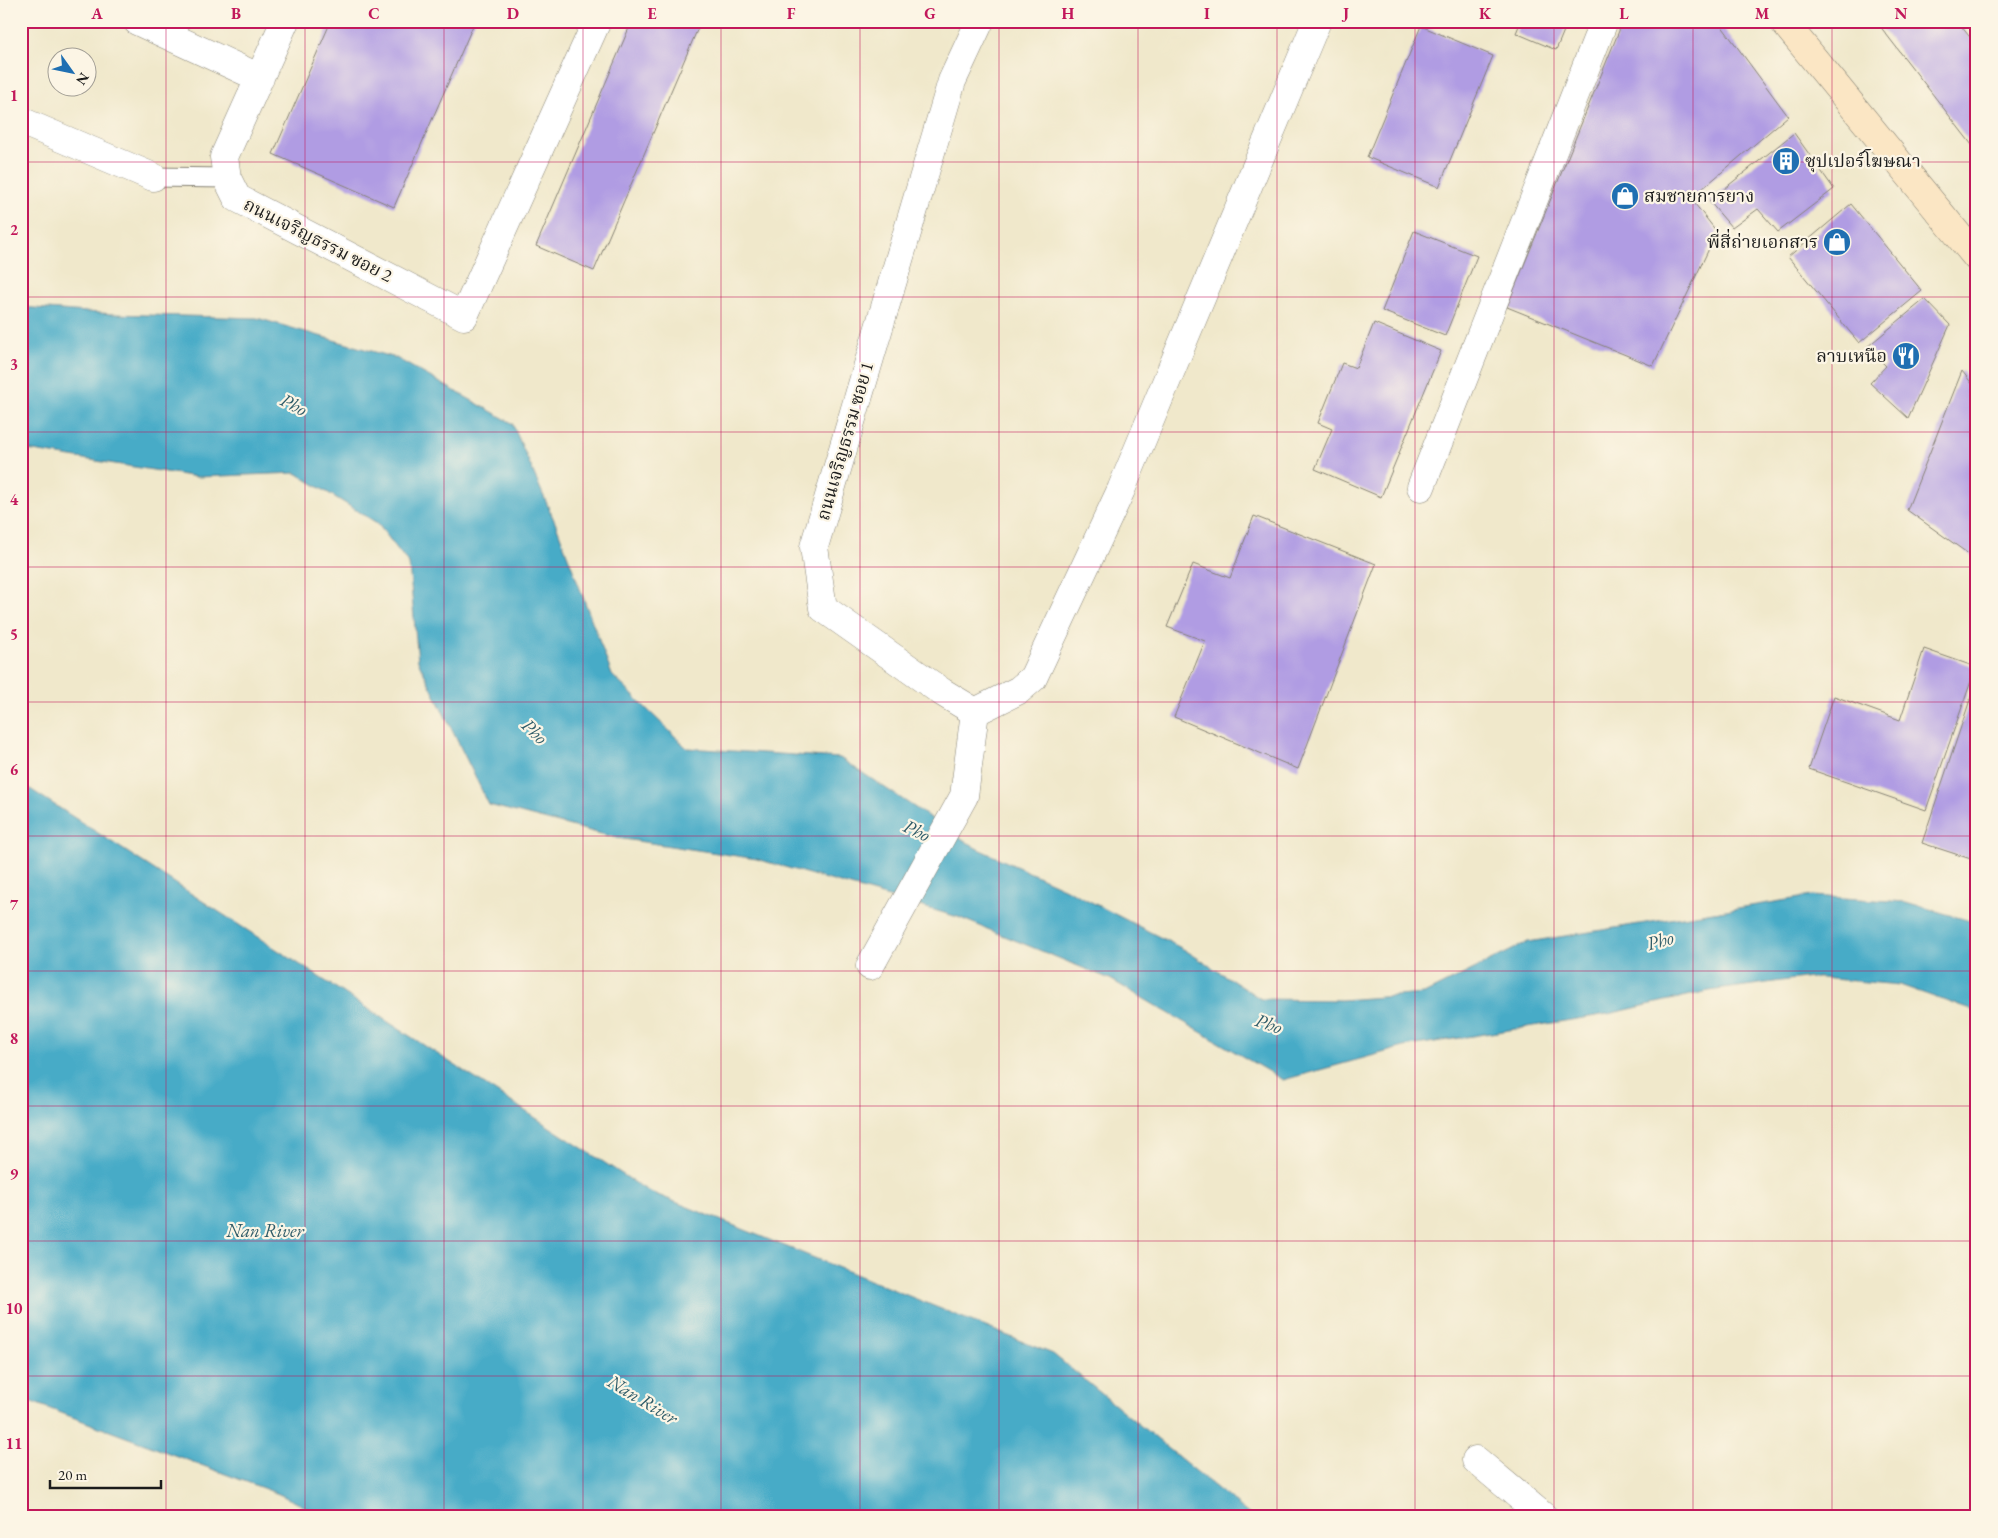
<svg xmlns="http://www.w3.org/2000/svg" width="1998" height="1538" viewBox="0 0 1998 1538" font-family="'EB Garamond','Noto Serif Thai',serif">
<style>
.water{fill:#47abc7;stroke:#326472}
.building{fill:#b09ce3}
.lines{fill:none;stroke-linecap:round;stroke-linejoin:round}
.lane-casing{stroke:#868274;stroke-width:21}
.street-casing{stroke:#868274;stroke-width:29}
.secondary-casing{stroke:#868274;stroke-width:29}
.lane{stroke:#fff;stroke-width:19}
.street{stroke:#fff;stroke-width:28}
.secondary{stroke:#fbe6c4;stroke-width:28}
.grid{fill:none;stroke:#c2185b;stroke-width:1;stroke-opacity:0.55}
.labels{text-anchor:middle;stroke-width:4.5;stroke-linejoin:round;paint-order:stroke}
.poi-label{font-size:18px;fill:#1c1c1c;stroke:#fcf5e5;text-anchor:start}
.street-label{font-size:18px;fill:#1c1c1c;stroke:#fcf5e5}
.water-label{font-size:19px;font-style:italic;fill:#2f5c69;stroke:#fcf5e5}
.neatline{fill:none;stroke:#c2185b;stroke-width:2}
.grid-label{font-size:16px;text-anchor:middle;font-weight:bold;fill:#c2185b}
</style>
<rect width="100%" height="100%" fill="#fcf5e5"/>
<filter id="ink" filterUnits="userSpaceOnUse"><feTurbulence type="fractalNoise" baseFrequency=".02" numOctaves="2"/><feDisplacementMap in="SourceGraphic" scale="10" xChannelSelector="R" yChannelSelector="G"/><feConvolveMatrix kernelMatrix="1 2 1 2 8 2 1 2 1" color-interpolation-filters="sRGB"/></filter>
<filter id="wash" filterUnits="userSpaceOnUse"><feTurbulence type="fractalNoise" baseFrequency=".0096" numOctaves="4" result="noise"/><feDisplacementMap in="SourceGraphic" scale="20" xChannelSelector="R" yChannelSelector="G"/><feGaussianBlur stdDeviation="1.12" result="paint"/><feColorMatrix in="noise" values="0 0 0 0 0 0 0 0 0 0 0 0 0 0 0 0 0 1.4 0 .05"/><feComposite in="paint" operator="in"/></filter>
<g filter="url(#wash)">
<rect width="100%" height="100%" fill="#f0e8cb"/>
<path class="water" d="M 21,307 L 113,314 L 257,318 L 396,358 L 512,423 L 557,527 L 612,675 L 687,748 L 840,758 L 976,848 L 1064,888 L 1185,950 L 1261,999 L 1341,1000 L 1424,994 L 1528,942 L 1812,896 L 1906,902 L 1977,923 L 1977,1012 L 1900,985 L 1810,977 L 1709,991 L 1608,1014 L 1404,1047 L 1283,1080 L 1110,979 L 958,917 L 757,859 L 617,838 L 489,805 L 418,661 L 409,564 L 377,523 L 296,473 L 197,477 L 21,449 Z
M 21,783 L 648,1191 L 1053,1354 L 1252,1517 L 326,1517 L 279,1494 L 21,1398 Z"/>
<g id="blocks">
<path class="building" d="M 331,21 L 475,21 L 394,207 L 273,154 Z
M 632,21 L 701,21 L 594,271 L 536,246 Z
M 1521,21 L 1568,21 L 1556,50 L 1516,33 Z
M 1623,21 L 1718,21 L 1788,116 L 1702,189 L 1695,204 L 1717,232 L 1653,366 L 1507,307 Z
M 1876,21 L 1957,21 L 1977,46 L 1977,141 L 1972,145 Z
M 1421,26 L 1493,56 L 1439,187 L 1367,157 Z
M 1794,133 L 1834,189 L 1778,232 L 1758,209 L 1732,228 L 1709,201 Z
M 1851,204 L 1922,291 L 1859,343 L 1788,257 Z
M 1414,231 L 1477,256 L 1445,336 L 1382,311 Z
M 1925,299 L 1950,325 L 1908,418 L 1870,383 L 1886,366 L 1867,347 Z
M 1374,323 L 1441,351 L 1381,497 L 1315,469 L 1332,429 L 1318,423 L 1342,363 L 1356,368 Z
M 1962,371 L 1977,390 L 1977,560 L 1907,510 Z
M 1254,516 L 1376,564 L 1298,769 L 1174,717 L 1205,641 L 1167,627 L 1193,564 L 1230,578 Z
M 1924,649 L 1976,667 L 1926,810 L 1809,769 L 1834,696 L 1900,720 Z
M 1976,682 L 1977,682 L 1977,861 L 1922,843 Z"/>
</g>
</g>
<g filter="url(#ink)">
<use href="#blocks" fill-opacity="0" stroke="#868274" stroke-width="1"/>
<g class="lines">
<defs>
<path id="lane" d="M 153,177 L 227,178"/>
<path id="street" d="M 137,21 L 260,78
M 285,21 L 224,157 L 227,178 L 237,198 L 464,316 L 597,21
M 21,121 L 153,177
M 1421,487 L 1604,21
M 975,712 L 1019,690 L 1033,678 L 1121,490 L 1317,21
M 870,966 L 964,796 L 975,712 L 942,692 L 823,608 L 814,547 L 952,81 L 980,21
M 1476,1460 L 1544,1517"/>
<path id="secondary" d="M 1783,21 L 1977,258"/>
</defs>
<use href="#lane" class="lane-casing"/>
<use href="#street" class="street-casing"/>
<use href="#secondary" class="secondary-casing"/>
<use href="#lane" class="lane"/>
<use href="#street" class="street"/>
<use href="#secondary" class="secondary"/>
</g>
</g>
<path class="grid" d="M 166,21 L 166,1517M 305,21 L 305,1517M 444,21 L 444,1517M 583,21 L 583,1517M 721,21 L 721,1517M 860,21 L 860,1517M 999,21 L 999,1517M 1138,21 L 1138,1517M 1277,21 L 1277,1517M 1415,21 L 1415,1517M 1554,21 L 1554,1517M 1693,21 L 1693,1517M 1832,21 L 1832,1517M 21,162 L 1977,162M 21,297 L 1977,297M 21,432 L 1977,432M 21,567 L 1977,567M 21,702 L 1977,702M 21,836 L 1977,836M 21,971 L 1977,971M 21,1106 L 1977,1106M 21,1241 L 1977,1241M 21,1376 L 1977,1376"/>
<defs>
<symbol id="building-disc" viewBox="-11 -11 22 22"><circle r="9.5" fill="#1f6fb2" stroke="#fcf5e5"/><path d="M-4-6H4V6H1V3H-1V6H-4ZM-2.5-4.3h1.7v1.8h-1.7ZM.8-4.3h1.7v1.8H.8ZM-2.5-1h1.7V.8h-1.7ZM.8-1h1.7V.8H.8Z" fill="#fff"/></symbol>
<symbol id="shop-disc" viewBox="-11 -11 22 22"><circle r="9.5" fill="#1f6fb2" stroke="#fcf5e5"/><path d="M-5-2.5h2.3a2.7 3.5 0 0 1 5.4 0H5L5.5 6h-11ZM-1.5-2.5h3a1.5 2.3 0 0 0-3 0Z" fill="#fff"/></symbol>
<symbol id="restaurant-disc" viewBox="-11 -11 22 22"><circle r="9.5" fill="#1f6fb2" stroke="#fcf5e5"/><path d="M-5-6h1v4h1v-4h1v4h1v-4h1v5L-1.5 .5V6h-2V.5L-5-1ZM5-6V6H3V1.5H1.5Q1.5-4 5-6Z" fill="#fff"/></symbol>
</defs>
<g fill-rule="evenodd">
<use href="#building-disc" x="1770" y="145" width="32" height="32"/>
<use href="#shop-disc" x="1609" y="180" width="32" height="32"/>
<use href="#shop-disc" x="1821" y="226" width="32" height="32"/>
<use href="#restaurant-disc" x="1890" y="340" width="32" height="32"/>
</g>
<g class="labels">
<g class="poi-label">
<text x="1805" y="167">ซุปเปอร์โฆษณา</text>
<text x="1644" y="202">สมชายการยาง</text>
<text x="1818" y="248" text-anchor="end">พี่สี่ถ่ายเอกสาร</text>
<text x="1887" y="362" text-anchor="end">ลาบเหนือ</text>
</g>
<g class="street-label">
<text transform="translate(318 240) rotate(27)" y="6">ถนนเจริญธรรม ซอย 2</text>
<text transform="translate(845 441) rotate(-74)" y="6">ถนนเจริญธรรม ซอย 1</text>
</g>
<g class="water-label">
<text transform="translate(294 404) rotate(27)" y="7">Pho</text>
<text transform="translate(535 731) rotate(44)" y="7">Pho</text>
<text transform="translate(917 830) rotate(25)" y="7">Pho</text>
<text transform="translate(1660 940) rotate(-16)" y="7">Pho</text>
<text transform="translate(1269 1023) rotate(19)" y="7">Pho</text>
<text x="265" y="1237">Nan River</text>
<text transform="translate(643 1399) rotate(31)" y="7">Nan River</text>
</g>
</g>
<rect width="1998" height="1538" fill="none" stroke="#fcf5e5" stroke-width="55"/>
<g transform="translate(72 72) rotate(123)"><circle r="24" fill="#fcf5e5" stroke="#a29e95"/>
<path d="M0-4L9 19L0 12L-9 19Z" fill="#1f6fb2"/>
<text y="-8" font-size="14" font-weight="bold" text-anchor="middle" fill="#1c1c1c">N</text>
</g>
<path d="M50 1480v8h111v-8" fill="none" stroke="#1c1c1c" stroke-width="2.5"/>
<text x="58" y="1480" font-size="15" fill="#1c1c1c" stroke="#fcf5e5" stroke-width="4" paint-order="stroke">20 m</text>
<rect x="28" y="28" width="1942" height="1482" class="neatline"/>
<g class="grid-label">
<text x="97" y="19">A</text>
<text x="236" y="19">B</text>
<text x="374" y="19">C</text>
<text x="513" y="19">D</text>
<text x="652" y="19">E</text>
<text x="791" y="19">F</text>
<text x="930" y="19">G</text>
<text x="1068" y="19">H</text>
<text x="1207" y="19">I</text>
<text x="1346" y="19">J</text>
<text x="1485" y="19">K</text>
<text x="1624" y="19">L</text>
<text x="1762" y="19">M</text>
<text x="1901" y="19">N</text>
<text x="14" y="101">1</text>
<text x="14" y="235">2</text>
<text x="14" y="370">3</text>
<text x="14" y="505">4</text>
<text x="14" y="640">5</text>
<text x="14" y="775">6</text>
<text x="14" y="910">7</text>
<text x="14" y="1044">8</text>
<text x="14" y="1179">9</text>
<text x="14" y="1314">10</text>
<text x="14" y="1449">11</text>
</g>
</svg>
